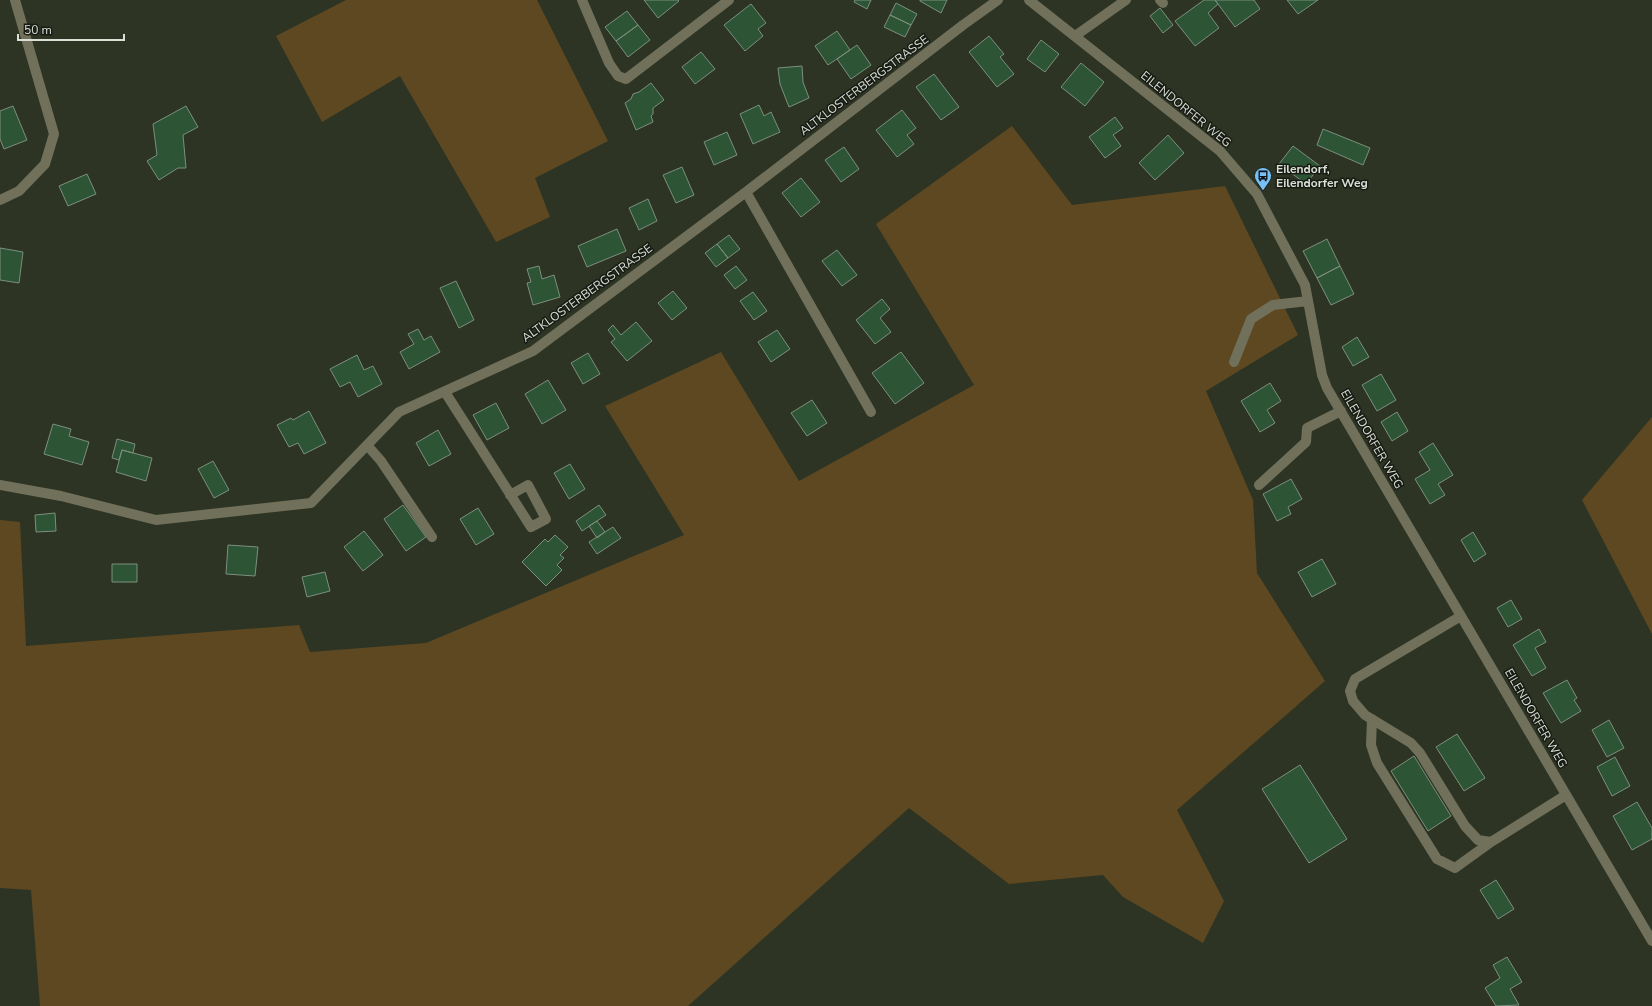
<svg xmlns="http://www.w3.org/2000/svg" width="1652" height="1006" viewBox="0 0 1652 1006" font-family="'Nunito Sans',sans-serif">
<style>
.green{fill:#5d4822}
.building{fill:#2d5435;stroke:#7d8f7f}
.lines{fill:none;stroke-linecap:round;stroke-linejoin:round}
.minor{stroke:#71705b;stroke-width:10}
.labels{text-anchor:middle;stroke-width:3;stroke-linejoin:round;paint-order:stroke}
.street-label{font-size:12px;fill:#dbe0d6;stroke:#171b13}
.poi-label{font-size:12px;font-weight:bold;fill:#dbe0d6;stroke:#171b13;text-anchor:start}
</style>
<rect width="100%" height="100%" fill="#2d3423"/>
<path class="green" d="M 346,0 L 537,0 L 608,141 L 535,178 L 550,217 L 496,242 L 400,76 L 322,122 L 276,36 Z
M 1012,126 L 1072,205 L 1225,186 L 1298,335 L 1206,391 L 1253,500 L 1257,573 L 1325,681 L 1177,810 L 1224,901 L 1203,943 L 1123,897 L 1103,875 L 1009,884 L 909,808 L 688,1006 L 40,1006 L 31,890 L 0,888 L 0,520 L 20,522 L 26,646 L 299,625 L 310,652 L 426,643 L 684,535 L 605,406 L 721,352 L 799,481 L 974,385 L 876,224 Z
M 1652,417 L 1652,634 L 1582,500 Z"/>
<path class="building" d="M 644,0 L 678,0 L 679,1 L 658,18 Z
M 855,0 L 871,0 L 867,9 L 854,2 Z
M 920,0 L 947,0 L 941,13 L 920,1 Z
M 1204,0 L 1215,0 L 1218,4 L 1208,13 L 1219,28 L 1195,46 L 1175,21 Z
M 1215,0 L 1254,0 L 1260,9 L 1235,27 Z
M 1287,0 L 1318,0 L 1298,14 Z
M 896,3 L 917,14 L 911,25 L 890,15 Z
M 751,4 L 766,23 L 758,29 L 763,36 L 745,51 L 724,25 Z
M 1160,8 L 1173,25 L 1163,33 L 1150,16 Z
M 627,11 L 638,25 L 616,41 L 605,27 Z
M 890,15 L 911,25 L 905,37 L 884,27 Z
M 638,25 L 650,40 L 628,57 L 616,41 Z
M 837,31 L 850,50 L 828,65 L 815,46 Z
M 989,36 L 1004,54 L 1000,57 L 1014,74 L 997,87 L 969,52 Z
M 1041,40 L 1059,54 L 1045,72 L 1027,59 Z
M 857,45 L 871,65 L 851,79 L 837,59 Z
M 701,52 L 715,69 L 695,84 L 682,67 Z
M 1081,63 L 1104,82 L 1085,106 L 1061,87 Z
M 802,66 L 803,82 L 809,98 L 789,107 L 780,84 L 778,68 Z
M 934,74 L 959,107 L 941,120 L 916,87 Z
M 651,83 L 664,100 L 653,108 L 653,114 L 651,116 L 653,122 L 636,130 L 625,103 L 631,99 L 633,94 L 639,92 Z
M 759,105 L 764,116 L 771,112 L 780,132 L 753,144 L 740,114 Z
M 13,106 L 27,140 L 4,149 L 0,139 L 0,111 Z
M 186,106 L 198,127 L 183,135 L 186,168 L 178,168 L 159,180 L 147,161 L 157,155 L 153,124 Z
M 902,110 L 916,128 L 907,135 L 914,144 L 897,157 L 876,130 Z
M 1115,117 L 1123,128 L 1113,135 L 1121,146 L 1105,158 L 1089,137 Z
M 1323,129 L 1370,148 L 1363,165 L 1317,145 Z
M 727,132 L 737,155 L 714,165 L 704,142 Z
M 1168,135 L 1184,153 L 1155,180 L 1139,163 Z
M 1293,146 L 1320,166 L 1306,184 L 1279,164 Z
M 844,147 L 859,169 L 841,182 L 825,160 Z
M 682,167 L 694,195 L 676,203 L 663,175 Z
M 87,174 L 96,194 L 68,206 L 59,186 Z
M 801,178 L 820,202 L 801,217 L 782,193 Z
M 648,199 L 657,221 L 639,230 L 629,208 Z
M 617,229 L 626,251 L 587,267 L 578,246 Z
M 729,235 L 740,249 L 728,258 L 717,244 Z
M 1327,239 L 1340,266 L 1317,278 L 1303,251 Z
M 717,244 L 728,258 L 716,267 L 705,253 Z
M 0,248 L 23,252 L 19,283 L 0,280 Z
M 837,250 L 857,275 L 842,286 L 822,261 Z
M 539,266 L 542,279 L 554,275 L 560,297 L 533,305 L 527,283 L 531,282 L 527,269 Z
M 736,266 L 747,280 L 735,289 L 724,275 Z
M 1340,266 L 1354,294 L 1331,305 L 1317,278 Z
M 456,281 L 474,320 L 459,328 L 440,288 Z
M 673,291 L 687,308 L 672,320 L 658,303 Z
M 753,292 L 767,311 L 754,320 L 740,301 Z
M 882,299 L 890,309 L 880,318 L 891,332 L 875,344 L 856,320 Z
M 636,322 L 652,341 L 627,361 L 611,342 L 615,339 L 608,330 L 613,325 L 621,335 Z
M 418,329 L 424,340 L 431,336 L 440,352 L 409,369 L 400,352 L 414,344 L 408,334 Z
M 777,330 L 790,349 L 771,362 L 758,342 Z
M 1357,337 L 1369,357 L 1353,366 L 1342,347 Z
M 901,352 L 924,383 L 895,404 L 872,373 Z
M 588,353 L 600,374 L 583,384 L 571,363 Z
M 357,355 L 364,370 L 373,366 L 382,384 L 358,397 L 350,382 L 340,387 L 330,369 Z
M 1381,374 L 1396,400 L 1377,411 L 1362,385 Z
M 548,380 L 566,410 L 542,424 L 525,394 Z
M 1270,383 L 1281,401 L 1267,410 L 1275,423 L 1260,432 L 1241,401 Z
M 812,400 L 827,423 L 807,436 L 791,413 Z
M 496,403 L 509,428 L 487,440 L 473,415 Z
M 309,411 L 326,443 L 304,454 L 298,443 L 289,447 L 277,425 L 291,418 L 293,420 Z
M 1397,412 L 1408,431 L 1392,441 L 1381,422 Z
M 53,424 L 71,429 L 69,436 L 89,442 L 82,465 L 44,454 Z
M 438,430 L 451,454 L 429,466 L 416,443 Z
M 117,439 L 135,444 L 133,453 L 122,450 L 119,460 L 112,458 Z
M 1433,443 L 1453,475 L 1438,484 L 1445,495 L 1430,504 L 1415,479 L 1430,470 L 1419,452 Z
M 122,450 L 152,458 L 146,481 L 116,472 Z
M 213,461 L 229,490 L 214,498 L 198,469 Z
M 570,464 L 585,489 L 569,499 L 554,473 Z
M 1291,479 L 1302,499 L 1288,507 L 1291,514 L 1277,521 L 1263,494 Z
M 403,505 L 426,537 L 406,551 L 384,519 Z
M 599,505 L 606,515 L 582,531 L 576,521 Z
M 478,508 L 494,534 L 476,545 L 460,519 Z
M 55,513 L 56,531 L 36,532 L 35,515 Z
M 597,521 L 605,532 L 597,538 L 589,526 Z
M 613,527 L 621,538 L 597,554 L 589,542 Z
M 364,531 L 383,555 L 363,571 L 344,547 Z
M 1473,532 L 1486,554 L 1474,562 L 1461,540 Z
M 555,535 L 568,547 L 560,555 L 564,558 L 557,565 L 562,570 L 546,586 L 522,562 L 545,539 L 548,542 Z
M 228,545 L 258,547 L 255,576 L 226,574 Z
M 1322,559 L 1336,584 L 1312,597 L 1298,572 Z
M 112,564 L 137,564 L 137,582 L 112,582 Z
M 325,572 L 330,591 L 307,597 L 302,577 Z
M 1511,600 L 1522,619 L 1508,627 L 1497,608 Z
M 1539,629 L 1546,642 L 1535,648 L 1546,668 L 1532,676 L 1513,645 Z
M 1567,680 L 1577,698 L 1574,700 L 1581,711 L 1561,723 L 1543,693 Z
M 1609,720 L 1624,748 L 1607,757 L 1592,730 Z
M 1457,734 L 1485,778 L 1464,791 L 1436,747 Z
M 1414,756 L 1451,816 L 1428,831 L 1391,771 Z
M 1615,757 L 1630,786 L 1612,796 L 1597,767 Z
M 1300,765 L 1347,839 L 1309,863 L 1262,789 Z
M 1637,802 L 1652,828 L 1652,839 L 1632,850 L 1613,816 Z
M 1496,880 L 1514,909 L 1498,919 L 1480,890 Z
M 1507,957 L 1522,982 L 1510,989 L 1519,1005 L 1496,1006 L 1485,988 L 1500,978 L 1493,965 Z"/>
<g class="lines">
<path class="minor" d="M 582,0 L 609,63 L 618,76 L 626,79 L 729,0
M 1029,0 L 1220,151 L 1257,194 L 1305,285 L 1322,375 L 1327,388 L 1652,941
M 1160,0 L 1163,3
M 1075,36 L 1126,0
M 746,192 L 871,412
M 0,200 L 19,191 L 45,164 L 54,134 L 15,0
M 1234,362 L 1251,319 L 1273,305 L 1308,301
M 445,392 L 531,527 L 546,519 L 528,485 L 510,495
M 367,445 L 381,461 L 432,537
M 0,485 L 61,496 L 156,520 L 311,503 L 399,412 L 533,351 L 746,192 L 963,25 L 998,0
M 1259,485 L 1306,442 L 1307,428 L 1341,411
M 1461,616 L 1355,679 L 1350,691 L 1353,701 L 1365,715 L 1411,743 L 1420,753 L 1465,826 L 1478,840 L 1491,842 L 1566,795
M 1372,719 L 1371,745 L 1377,763 L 1437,859 L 1455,868 L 1491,842"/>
</g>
<defs>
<symbol id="bus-pin" viewBox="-11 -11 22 30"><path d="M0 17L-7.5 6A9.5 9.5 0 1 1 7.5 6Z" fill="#75c0f6" stroke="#171b13"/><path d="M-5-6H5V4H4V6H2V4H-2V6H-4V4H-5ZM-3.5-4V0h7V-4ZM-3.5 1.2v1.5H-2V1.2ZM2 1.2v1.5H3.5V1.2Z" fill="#111"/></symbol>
</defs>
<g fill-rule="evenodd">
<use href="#bus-pin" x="1253" y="166" width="20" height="27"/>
</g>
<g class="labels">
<g class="street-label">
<text transform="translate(864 85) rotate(-37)" y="4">ALTKLOSTERBERGSTRASSE</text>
<text transform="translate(1186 109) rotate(39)" y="4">EILENDORFER WEG</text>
<text transform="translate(587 293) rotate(-36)" y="4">ALTKLOSTERBERGSTRASSE</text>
<text transform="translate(1372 439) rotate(60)" y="4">EILENDORFER WEG</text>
<text transform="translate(1536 718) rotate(60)" y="4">EILENDORFER WEG</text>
</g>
<g class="poi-label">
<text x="1276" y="173">Eilendorf,<tspan x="1276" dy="14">Eilendorfer Weg</tspan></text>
</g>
</g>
<path d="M18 34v6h106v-6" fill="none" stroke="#dbe0d6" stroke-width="2"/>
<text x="24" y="34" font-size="12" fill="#dbe0d6" stroke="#171b13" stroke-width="3" paint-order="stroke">50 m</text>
</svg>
